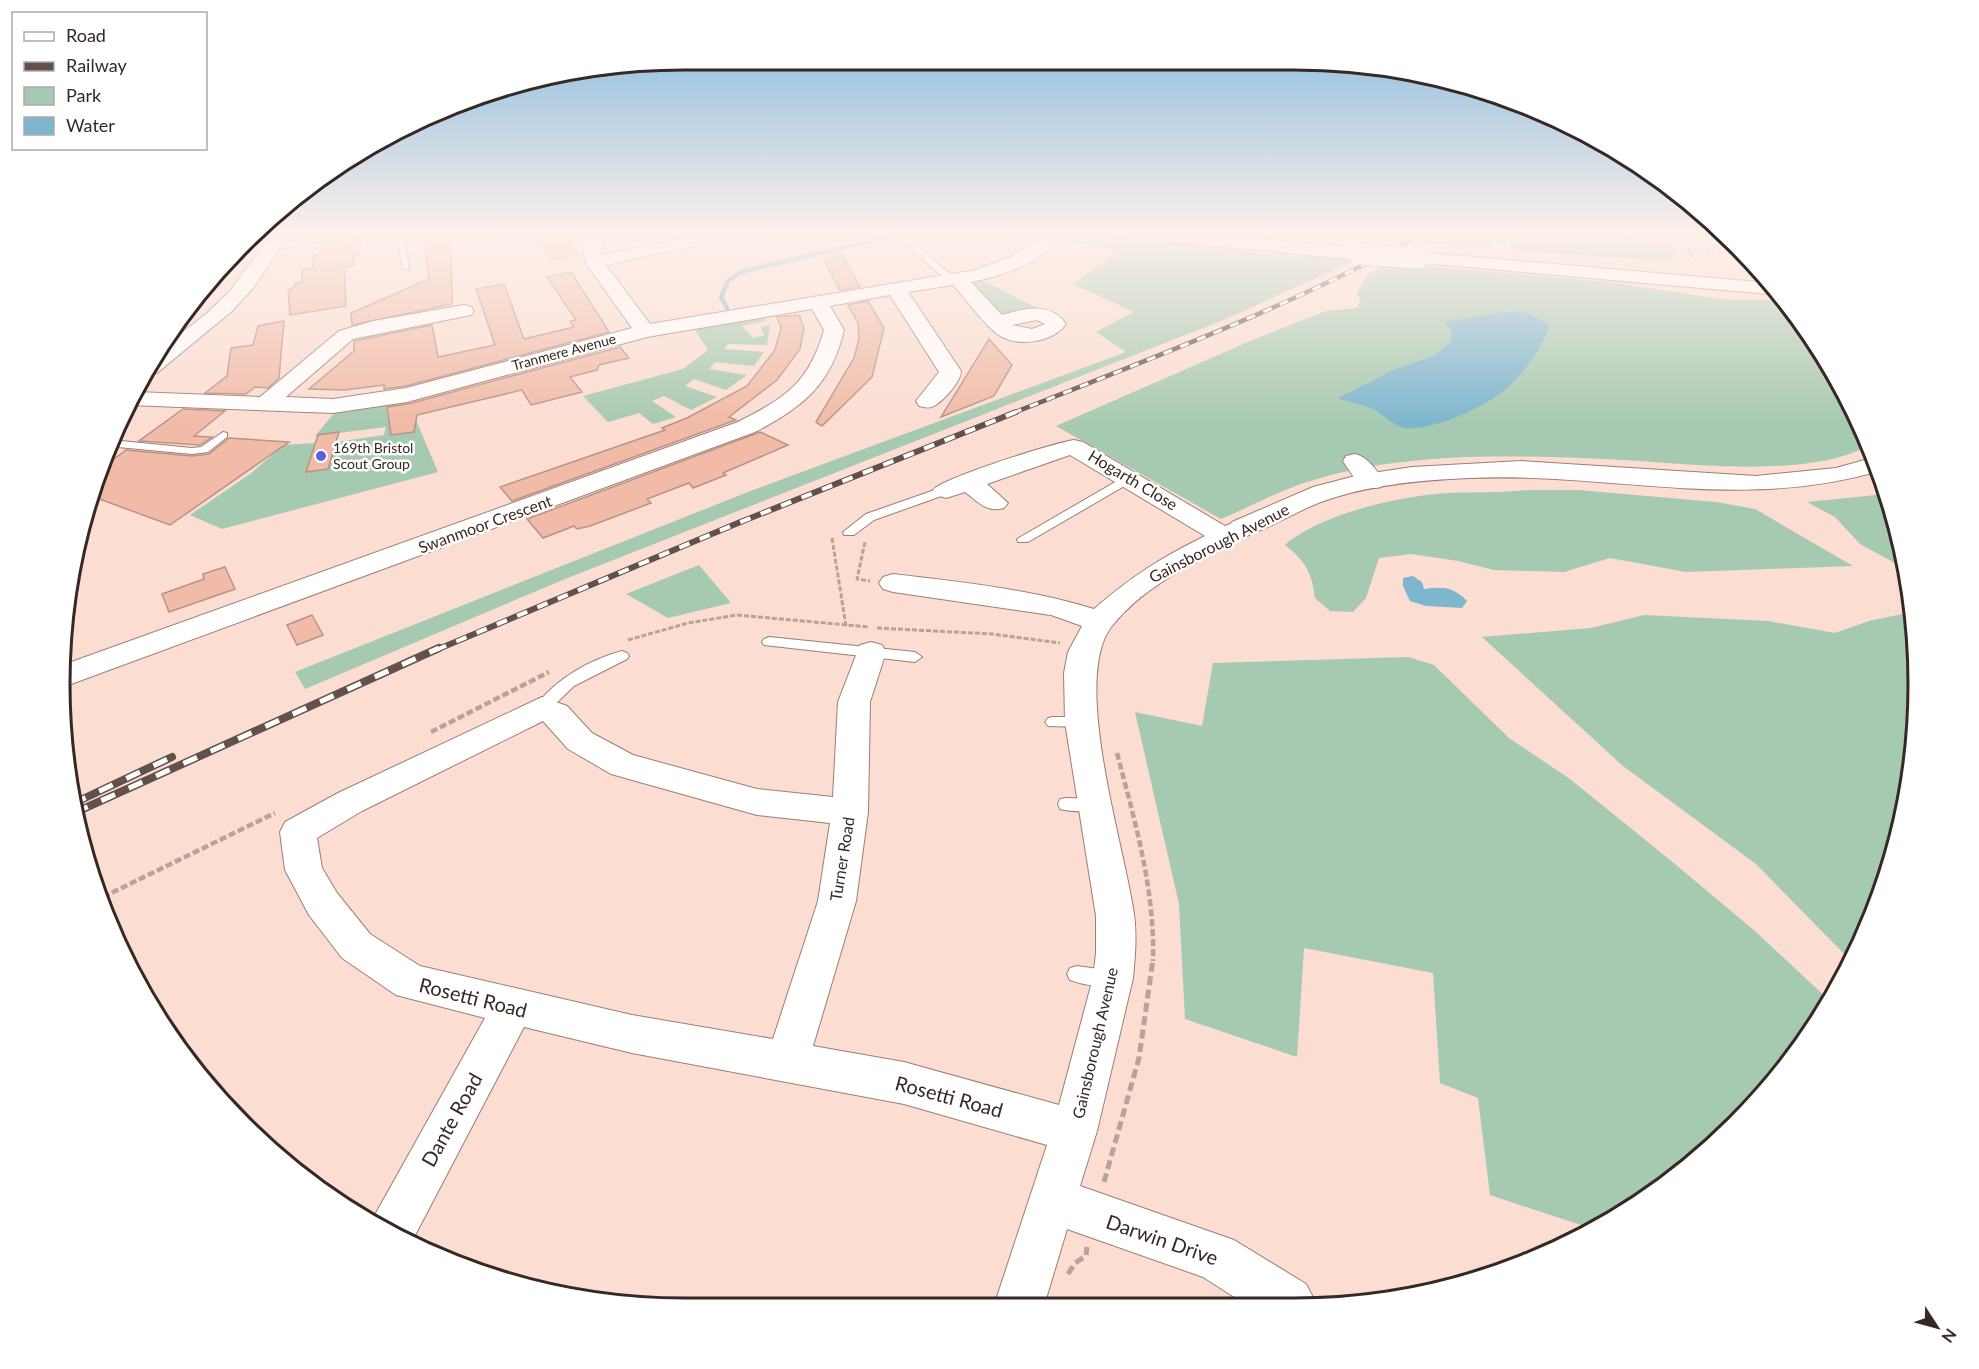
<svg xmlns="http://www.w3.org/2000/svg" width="1979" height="1369" viewBox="0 0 1979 1369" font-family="Lato,sans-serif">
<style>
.green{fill:#a6c9b1}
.water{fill:#7db6cd}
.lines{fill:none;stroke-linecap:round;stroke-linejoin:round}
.stream{stroke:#7db6cd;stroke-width:4.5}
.building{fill:#f1bba8;stroke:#b69487;stroke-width:1.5}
.service-casing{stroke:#9f7d72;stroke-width:2}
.minor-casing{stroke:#9f7d72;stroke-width:2}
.tertiary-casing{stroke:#9f7d72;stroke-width:2}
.primary-casing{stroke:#9f7d72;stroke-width:2}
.path-far3{stroke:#baa299;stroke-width:2;stroke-dasharray:4 2;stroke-linecap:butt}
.path-far2{stroke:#baa299;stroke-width:3;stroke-dasharray:5 2;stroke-linecap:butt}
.path-far1{stroke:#baa299;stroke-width:4.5;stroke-dasharray:7 3;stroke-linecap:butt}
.path{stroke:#baa299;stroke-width:5;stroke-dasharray:9 4.5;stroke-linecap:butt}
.service{fill:#fff;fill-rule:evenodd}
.minor{fill:#fff;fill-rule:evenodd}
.tertiary{fill:#fff;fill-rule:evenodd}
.primary{fill:#fff;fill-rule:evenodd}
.rail-far2-casing{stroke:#62504a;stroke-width:4.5}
.rail-far1-casing{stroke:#62504a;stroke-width:6}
.rail-casing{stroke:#62504a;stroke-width:8}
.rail-far2{stroke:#fff;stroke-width:3;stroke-dasharray:9;stroke-linecap:butt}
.rail-far1{stroke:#fff;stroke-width:4;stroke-dasharray:11;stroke-linecap:butt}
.rail{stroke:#fff;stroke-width:5;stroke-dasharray:15;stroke-linecap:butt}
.primary-bridge-casing{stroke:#9f7d72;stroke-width:22;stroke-linecap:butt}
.primary-bridge{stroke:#fff;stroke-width:21}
.poi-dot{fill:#595fd7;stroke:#fff;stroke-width:2}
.labels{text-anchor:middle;stroke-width:5;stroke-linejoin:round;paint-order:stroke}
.far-street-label{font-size:14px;fill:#362823;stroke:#fff}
.far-poi-label{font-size:14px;fill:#362823;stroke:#fff;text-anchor:start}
.street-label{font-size:16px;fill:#362823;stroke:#fff}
.near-street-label{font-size:20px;fill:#362823;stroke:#fff}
.rim{fill:none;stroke:#362823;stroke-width:3}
</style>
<rect width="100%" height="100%" fill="#fbddd2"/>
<path class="green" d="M 1066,233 L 1092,233 L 1269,254 L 1356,260 L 1226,319 L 565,579 L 305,689 L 295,672 L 753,490 L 1126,352 L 1096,332 L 1134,312 L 1073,284 L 1119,250 L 1056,239 Z
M 1433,233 L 1575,235 L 1570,233 L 1610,233 L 1616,238 L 1673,246 L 1679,253 L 1668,261 L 1520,251 L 1511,249 L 1510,243 L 1490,241 L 1492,247 L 1490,248 L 1417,242 Z
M 1388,263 L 1607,282 L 1729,300 L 1783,300 L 1814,338 L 1871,444 C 1814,479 1690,464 1624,460 C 1565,457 1506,455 1447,458 C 1403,461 1359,466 1317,479 C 1284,488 1252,506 1221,519 L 1056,426 L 1250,341 L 1326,311 L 1356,308 L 1361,301 L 1357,293 L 1368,274 Z
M 977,279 L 982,280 L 1043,311 L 1000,317 L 970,282 Z
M 762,314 L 766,321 L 742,326 L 753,338 L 765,335 L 760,327 L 770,325 L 767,345 L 728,344 L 724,349 L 764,352 L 754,366 L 715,362 L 709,369 L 747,375 L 726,390 L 694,379 L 685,386 L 717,397 L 691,410 L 664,396 L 652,401 L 676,417 L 653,424 L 639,413 L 608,422 L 583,396 L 683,369 L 708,350 L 693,327 Z
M 407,399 L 438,472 L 222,529 L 190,515 L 250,474 L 284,445 L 315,443 L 306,472 L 328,469 L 336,442 L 384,435 L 386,427 L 315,436 L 336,411 Z
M 1527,490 L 1578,490 L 1716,502 L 1755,509 L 1853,566 L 1686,572 L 1610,558 L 1564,572 L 1494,570 L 1458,561 L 1411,554 L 1379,558 L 1366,598 L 1353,612 L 1330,611 L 1315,598 C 1312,572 1305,561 1285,545 C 1320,514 1402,495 1449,493 C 1475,492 1501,493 1527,490 Z
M 1886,494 L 1907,563 L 1906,569 L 1860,544 L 1835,517 L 1807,502 Z
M 699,565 L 731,603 L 668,618 L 626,594 Z
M 1912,612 L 1919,685 L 1907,807 L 1871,924 L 1851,961 L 1756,864 L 1623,766 L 1482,637 L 1591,628 L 1644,615 L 1768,621 L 1835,633 L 1869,621 Z
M 1408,657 L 1434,665 L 1509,738 L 1570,779 L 1675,864 L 1756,932 L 1830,1001 C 1779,1097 1689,1176 1596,1230 L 1490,1195 L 1478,1098 L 1440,1083 L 1433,973 L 1304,948 L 1297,1057 L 1185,1019 L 1179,904 L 1135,712 L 1202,726 L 1213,663 Z"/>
<path class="water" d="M 1513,311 L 1529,314 L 1550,325 C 1541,349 1525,372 1506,389 C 1485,407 1433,431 1405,428 C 1394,426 1383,414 1373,409 C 1362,404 1349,402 1338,398 L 1396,369 L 1436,355 L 1450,342 L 1452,332 L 1444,322 Z
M 1413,576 L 1422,582 L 1424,589 C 1443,587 1452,586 1467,601 L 1462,608 L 1426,606 L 1410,601 L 1403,586 L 1403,578 Z"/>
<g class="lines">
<path class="stream" d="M 1688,249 L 1692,256
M 727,308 L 721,297 L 728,281 L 741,272 L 904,233"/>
</g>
<path class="building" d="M 424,233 L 451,233 L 452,304 L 352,325 L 351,313 L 429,279 Z
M 533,233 L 563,233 L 578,255 L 551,260 Z
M 360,238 L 360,255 L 353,256 L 354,265 L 344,268 L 346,306 L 290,315 L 288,290 L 292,289 L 296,283 L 302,282 L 302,270 L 313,268 L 313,257 L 323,252 L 322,244 Z
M 841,253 L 860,287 L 840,290 L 825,262 Z
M 571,272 L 609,332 L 406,386 L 384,389 L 384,385 L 345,390 L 309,389 L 354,351 L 354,341 L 432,325 L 438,357 L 495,345 L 476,289 L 504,284 L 524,339 L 574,327 L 570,321 L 576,320 L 547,277 Z
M 868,301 L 884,328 L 872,377 L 822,426 L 816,422 L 854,358 L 859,339 L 858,323 L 848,305 Z
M 799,315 L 804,328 L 800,349 L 777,380 L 729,417 L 736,420 L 512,501 L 500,487 L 665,430 L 662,428 L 687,418 L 747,386 L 775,350 L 781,328 L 777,317 Z
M 284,321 L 279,378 L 268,388 L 255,387 L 246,394 L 205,393 L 227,376 L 231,348 L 253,345 L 258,326 Z
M 989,339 L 1012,365 L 994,396 L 941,417 Z
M 620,347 L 629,358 L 599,365 L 597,370 L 570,377 L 582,392 L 531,405 L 522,390 L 417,415 L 414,432 L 391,435 L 387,407 L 408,404 Z
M 183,409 L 225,411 L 194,436 L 212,437 L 200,445 L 139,441 Z
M 339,432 L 328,469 L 306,472 L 318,435 Z
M 760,432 L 788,445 L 723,473 L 726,475 L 693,488 L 689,483 L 647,499 L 651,503 L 590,526 L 577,529 L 574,526 L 543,538 L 527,519 Z
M 229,438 L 289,442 L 170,525 L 94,497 L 102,468 L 126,450 L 192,456 L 209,454 Z
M 225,567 L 235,589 L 169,612 L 162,594 L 204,579 L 203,574 Z
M 312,615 L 323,635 L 297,645 L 287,625 Z"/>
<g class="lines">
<defs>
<path id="service" d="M 359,233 L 380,233 L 270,250 L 266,247 L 270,244 Z
M 397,233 L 405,233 L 409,270 L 402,268 Z
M 902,238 L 908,238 L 955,278 L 955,282 L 949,282 L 902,242 Z
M 223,432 L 227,433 L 227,437 L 208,452 L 192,454 L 107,446 L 111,440 L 192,448 L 201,447 Z
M 1129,474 L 1135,478 L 1133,481 L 1028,542 L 1018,542 L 1017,539 Z
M 946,486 L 952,490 L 950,493 L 874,520 L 854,535 L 844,535 L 843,532 L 866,514 Z
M 769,637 L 915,652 L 922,657 L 915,662 L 764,645 L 762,642 L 764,639 Z
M 622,651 L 627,653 L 629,656 L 627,659 L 574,686 L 547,712 L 537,712 L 534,708 L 537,704 C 558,678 589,660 622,651 Z
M 1053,717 L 1081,717 L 1089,722 L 1081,727 L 1048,726 L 1045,722 L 1048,718 Z
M 1066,798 L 1102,799 L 1104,804 L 1102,809 C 1090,812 1072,812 1060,809 L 1058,804 L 1060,799 Z
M 1077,966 L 1120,972 L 1123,978 L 1120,984 C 1106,989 1084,985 1070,980 L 1067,974 L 1070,968 Z"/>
<path id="minor" d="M 272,233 L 290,233 L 254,287 L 232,311 L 157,373 L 146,374 L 158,351 L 206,314 L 230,291 Z
M 588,233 L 606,233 L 601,248 L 602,255 L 710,233 L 743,233 L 734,238 L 606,265 L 650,324 L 975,270 L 1013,256 L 1044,233 L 1063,233 C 1045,262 1003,276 971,282 L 1002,315 C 1025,308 1051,302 1066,324 C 1053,343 1016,348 997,334 C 981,321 967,300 953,285 L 908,292 L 961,371 C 961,382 943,401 934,406 C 929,409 924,407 919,406 L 916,401 L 939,372 L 890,295 L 830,306 L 844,330 C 831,385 803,407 755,432 L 63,687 L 63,665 L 738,422 C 785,398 809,383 824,330 L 812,309 L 647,337 L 407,402 L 333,413 L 129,405 L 136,392 L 260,397 L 339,331 L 373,321 L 464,305 L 471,307 L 474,311 L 471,315 L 353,339 L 286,397 L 333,399 L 406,388 L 632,328 L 585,262 L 583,248 ZM 1037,320 L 1045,324 L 1032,329 L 1012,325 Z
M 1316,233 C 1332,232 1354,232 1365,246 L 1362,250 L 1350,250 L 1319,237 Z
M 1074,440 L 1083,442 L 1225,526 L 1242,520 L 1251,522 L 1255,528 L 1251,534 C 1203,559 1147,582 1112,626 C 1070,678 1125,848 1134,914 C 1137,936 1135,957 1133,978 L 1097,1131 L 1080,1186 L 1234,1240 L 1306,1284 L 1318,1307 L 1253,1309 L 1203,1277 L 1067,1229 L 1043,1309 L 993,1309 L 1047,1145 L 904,1104 L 632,1053 L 524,1027 L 411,1243 L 371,1222 L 485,1018 L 396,995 L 342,958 L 309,915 L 285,870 L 280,832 L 285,822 L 338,793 L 542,697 L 567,706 L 592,733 L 633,755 L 757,789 L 833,797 L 838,702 L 860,645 L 871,642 L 882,645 L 886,652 L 870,702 L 868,812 L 856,901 L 813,1046 L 904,1062 L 1059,1105 L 1093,978 L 1096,953 L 1096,916 L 1065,722 L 1064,673 L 1068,652 L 1082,626 L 1051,615 L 893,592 L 883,589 L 879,583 L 883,577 L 893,574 C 961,582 1029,589 1094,609 C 1132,576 1159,559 1205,536 L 1070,455 L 987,484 L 1008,503 L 1004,508 C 987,513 978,502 965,492 L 946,498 L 937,495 L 933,490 C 942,478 1054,443 1074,440 ZM 543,721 L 568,749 L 611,774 L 757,815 L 830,823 L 818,901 L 773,1039 L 632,1015 L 420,966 L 370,934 L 337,893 L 322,868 L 317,838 L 362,811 Z
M 1355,454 C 1368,457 1377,471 1385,482 L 1381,487 C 1361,492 1353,476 1343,461 L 1346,456 Z"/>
<path id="tertiary" d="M 1875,457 L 1879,471 C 1739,512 1610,472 1469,478 C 1420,480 1367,485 1321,502 C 1294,512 1269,530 1242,536 L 1232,534 L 1228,528 L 1232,522 L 1313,487 L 1359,475 L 1412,467 L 1521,461 L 1756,476 L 1836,468 Z"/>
<path id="primary" d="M 1137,233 L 1200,233 L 1360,248 L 1370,254 L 1360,260 L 1146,239 Z
M 1418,252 L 1769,283 L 1779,295 L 1411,262 L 1408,258 L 1411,254 Z"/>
</defs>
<use href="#service" class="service-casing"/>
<use href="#minor" class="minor-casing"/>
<use href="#tertiary" class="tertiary-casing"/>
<use href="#primary" class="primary-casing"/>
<path class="path-far3" d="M 1613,233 L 1630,240 L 1686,247
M 1678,233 L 1684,245 L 1689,248 L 1746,255"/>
<path class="path-far2" d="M 832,538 L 846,626
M 865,542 L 857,579 L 870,581
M 877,628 L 992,634 L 1060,643
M 628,640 L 688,623 L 737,615 L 869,627"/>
<path class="path-far1" d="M 431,732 L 549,672
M 1117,753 C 1135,822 1155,889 1153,961
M 103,897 L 275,813"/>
<path class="path" d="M 1104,1182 L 1139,1058 L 1153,959
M 1068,1274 L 1075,1263 L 1086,1256 L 1087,1247
M 978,1309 L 980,1301"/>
<use href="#service" class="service"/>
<use href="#minor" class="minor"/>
<use href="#tertiary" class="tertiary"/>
<use href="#primary" class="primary"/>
<defs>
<path id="rail-far2" d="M 1013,413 C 1152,358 1293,306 1424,233"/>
<path id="rail-far1" d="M 436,650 L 738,523 L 1016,412"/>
<path id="rail" d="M 72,804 L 172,757
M 74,813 L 439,648"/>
</defs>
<use href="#rail-far2" class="rail-far2-casing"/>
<use href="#rail-far1" class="rail-far1-casing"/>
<use href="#rail" class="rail-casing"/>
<use href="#rail-far2" class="rail-far2"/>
<use href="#rail-far1" class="rail-far1"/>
<use href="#rail" class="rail"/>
<defs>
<path id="primary-bridge" d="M 1360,254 L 1418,258"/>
</defs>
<use href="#primary-bridge" class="primary-bridge-casing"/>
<use href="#primary-bridge" class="primary-bridge"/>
</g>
<linearGradient id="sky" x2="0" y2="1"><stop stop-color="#7db5dd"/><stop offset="0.55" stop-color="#fdf0eb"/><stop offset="1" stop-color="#fdf0eb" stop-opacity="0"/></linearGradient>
<rect width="1979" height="424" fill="url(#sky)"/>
<circle class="poi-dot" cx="321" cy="456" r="6"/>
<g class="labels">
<g class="far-street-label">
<text transform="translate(564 352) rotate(-15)" y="5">Tranmere Avenue</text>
</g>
<g class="far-poi-label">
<text x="333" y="453">169th Bristol<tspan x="333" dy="16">Scout Group</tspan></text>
</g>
<g class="street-label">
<text transform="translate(1133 480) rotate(31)" y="6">Hogarth Close</text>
<text transform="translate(485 524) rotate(-20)" y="6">Swanmoor Crescent</text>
<text transform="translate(1219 543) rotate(-27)" y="6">Gainsborough Avenue</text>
<text transform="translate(842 859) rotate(-81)" y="6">Turner Road</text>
<text transform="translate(1095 1043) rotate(-77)" y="6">Gainsborough Avenue</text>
</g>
<g class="near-street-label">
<text transform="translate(473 998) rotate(14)" y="7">Rosetti Road</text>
<text transform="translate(949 1097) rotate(15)" y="7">Rosetti Road</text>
<text transform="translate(452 1120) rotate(-61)" y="7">Dante Road</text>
<text transform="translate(1162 1240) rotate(19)" y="7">Darwin Drive</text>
</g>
</g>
<path d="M0 0H1979V1369H0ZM684 70H1294A614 614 0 0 1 1908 684V684A614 614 0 0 1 1294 1298H684A614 614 0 0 1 70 684V684A614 614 0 0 1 684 70Z" fill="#fff" fill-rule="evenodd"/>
<path class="rim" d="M684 70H1294A614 614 0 0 1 1908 684V684A614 614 0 0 1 1294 1298H684A614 614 0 0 1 70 684V684A614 614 0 0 1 684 70Z"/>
<rect x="12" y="12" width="195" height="138" fill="#ffffff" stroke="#afa9a7" stroke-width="1.5"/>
<rect x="24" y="32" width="30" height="9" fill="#ffffff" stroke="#afa9a7" stroke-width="1.5"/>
<text x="66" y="42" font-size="18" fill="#362823">Road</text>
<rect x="24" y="62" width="30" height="9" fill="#62504a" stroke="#afa9a7" stroke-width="1.5"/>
<text x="66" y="72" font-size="18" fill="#362823">Railway</text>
<rect x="24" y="87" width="30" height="18" fill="#a6c9b1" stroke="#afa9a7" stroke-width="1.5"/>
<text x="66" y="102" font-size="18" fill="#362823">Park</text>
<rect x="24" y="117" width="30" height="18" fill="#7db6cd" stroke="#afa9a7" stroke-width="1.5"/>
<text x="66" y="132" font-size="18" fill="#362823">Water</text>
<g transform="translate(1937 1327) rotate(126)" stroke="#ffffff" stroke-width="4.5" paint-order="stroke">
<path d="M0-4.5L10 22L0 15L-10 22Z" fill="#362823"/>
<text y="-9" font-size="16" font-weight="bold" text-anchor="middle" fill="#362823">N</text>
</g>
</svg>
